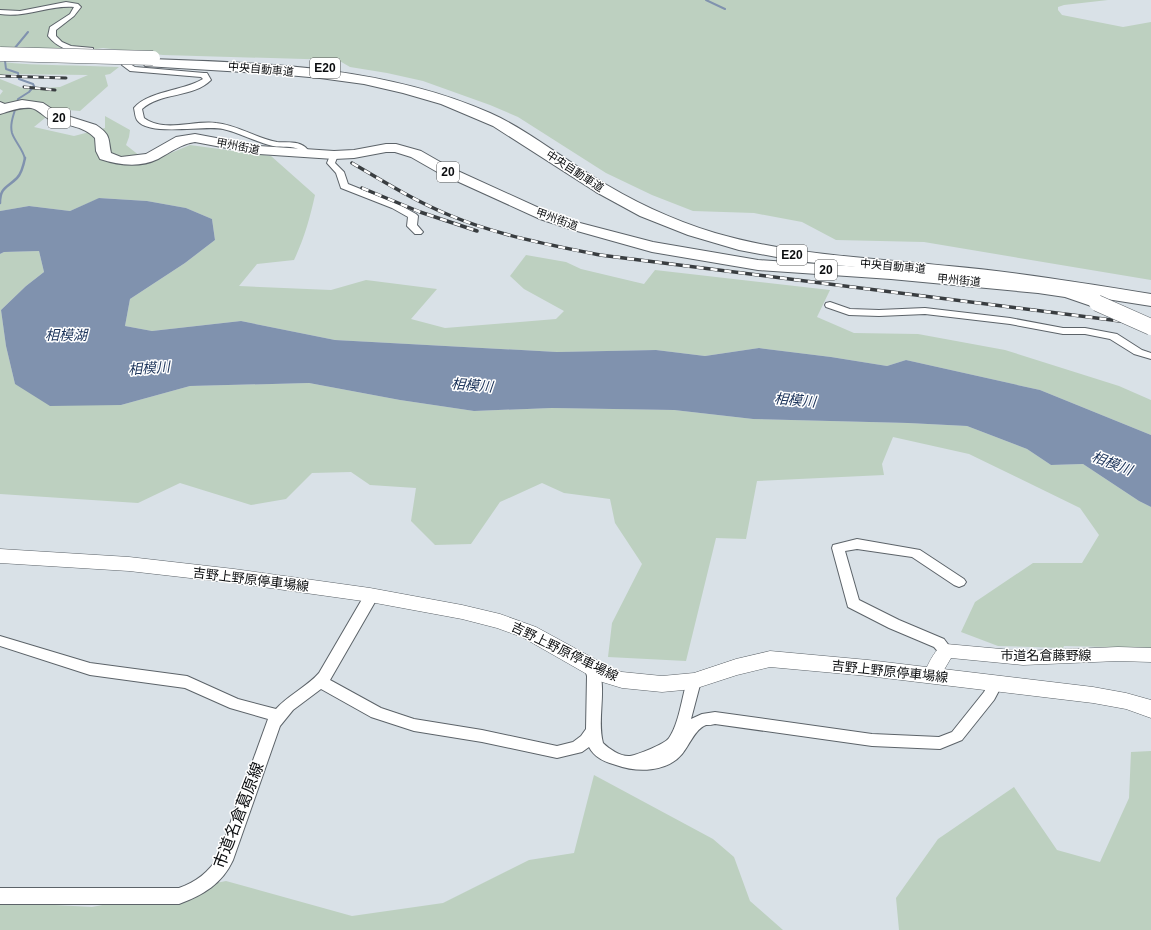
<svg xmlns="http://www.w3.org/2000/svg" width="1151" height="930" viewBox="0 0 1151 930" font-family="Arial,'Noto Sans JP',sans-serif">
<style>
.green{fill:#bdd0c0}
.water{fill:#8092ae}
.lines{fill:none;stroke-linecap:round;stroke-linejoin:round}
.stream-far1{stroke:#8092ae;stroke-width:2}
.stream{stroke:#8092ae;stroke-width:2.5}
.minor-casing{stroke:#5c6369;stroke-width:2}
.tertiary-casing{stroke:#5c6369;stroke-width:1}
.secondary-casing{stroke:#5c6369;stroke-width:1}
.trunk-casing{stroke:#5c6369;stroke-width:2}
.motorway-casing{stroke:#5c6369;stroke-width:2}
.minor{fill:#fff;fill-rule:evenodd}
.tertiary{fill:#fff;fill-rule:evenodd}
.secondary{fill:#fff;fill-rule:evenodd}
.trunk{fill:#fff;fill-rule:evenodd}
.motorway{fill:#fff;fill-rule:evenodd}
.rail-far1-casing{stroke:#393d40;stroke-width:3}
.rail-casing{stroke:#393d40;stroke-width:3.5}
.rail-far1{stroke:#fff;stroke-width:2;stroke-dasharray:5.5;stroke-linecap:butt}
.rail{stroke:#fff;stroke-width:2.5;stroke-dasharray:7;stroke-linecap:butt}
.trunk-bridge-casing{stroke:#5c6369;stroke-width:17;stroke-linecap:butt}
.motorway-bridge-casing{stroke:#5c6369;stroke-width:15;stroke-linecap:butt}
.trunk-bridge{stroke:#fff;stroke-width:16}
.motorway-bridge{stroke:#fff;stroke-width:14}
.labels{text-anchor:middle;stroke-width:3;stroke-linejoin:round;paint-order:stroke}
.far-street-label{font-size:11px;fill:#0b0d0f;stroke:#fff}
.shield{fill:#fff;stroke:#545657;stroke-width:1}
.shield-label{font-size:12px;font-weight:bold;fill:#0b0d0f}
.street-label{font-size:13px;fill:#0b0d0f;stroke:#fff}
.water-label{font-size:14px;font-style:italic;fill:#1a3259;stroke:#fff}
.near-street-label{font-size:16px;fill:#0b0d0f;stroke:#fff}
</style>
<rect width="100%" height="100%" fill="#d9e1e7"/>
<path class="green" d="M 0,0 L 1108,0 L 1064,5 L 1058,7 L 1058,10 L 1062,15 L 1123,27 L 1151,22 L 1151,280 L 924,242 L 836,240 L 802,222 L 754,213 L 693,211 L 652,195 L 606,173 L 518,117 L 490,105 L 423,81 L 387,73 L 350,67 L 338,60 L 163,55 L 103,48 L 75,52 L 0,48 Z
M 0,62 C 40,66 79,65 119,67 L 110,74 L 105,75 L 108,86 L 80,111 L 56,109 L 34,127 L 74,136 L 105,128 L 105,116 L 130,130 L 129,137 L 126,145 L 140,156 L 166,155 L 190,145 L 271,156 L 315,195 C 310,218 304,239 294,260 L 257,264 L 239,286 L 331,290 L 366,280 L 437,289 L 411,319 L 445,328 L 556,319 L 564,311 L 524,289 L 510,276 L 526,255 L 566,262 L 581,269 L 644,284 L 655,270 L 830,290 L 817,317 L 854,333 L 918,334 L 1005,350 L 1119,386 L 1151,400 L 1151,435 L 1040,390 L 906,360 L 887,366 L 831,357 L 759,348 L 705,356 L 656,350 L 557,352 L 335,340 L 241,321 L 152,331 L 125,326 L 130,299 L 185,263 L 215,240 L 212,219 L 186,208 L 147,201 L 100,198 L 70,211 L 29,206 L 0,211 L 0,95 L 3,91 L 0,89 L 0,79 L 25,89 L 60,87 L 88,75 L 4,74 L 0,76 Z
M 39,251 L 44,272 L 26,286 L 1,310 L 6,346 L 15,384 L 121,405 L 190,386 L 309,383 L 400,400 L 474,411 L 552,408 L 674,410 L 753,419 L 908,423 L 967,426 L 1027,449 L 1051,465 L 1083,464 L 1139,501 L 1151,507 L 1151,648 L 1064,646 L 1063,648 L 998,646 L 961,632 L 975,602 L 1033,563 L 1082,563 L 1099,535 L 1080,508 L 969,454 L 893,437 L 882,464 L 884,475 L 757,481 L 746,539 L 716,538 L 686,661 L 608,657 L 612,623 L 642,564 L 615,523 L 610,499 L 564,493 L 542,483 L 500,502 L 471,544 L 435,545 L 411,521 L 416,488 L 370,485 L 351,472 L 312,473 L 286,499 L 251,505 L 180,483 L 138,503 L 0,494 L 0,254 L 4,252 Z
M 1151,751 L 1151,930 L 899,930 L 896,898 L 938,839 L 1014,787 L 1057,850 L 1100,862 L 1129,798 L 1131,752 Z
M 594,775 L 713,839 L 734,857 L 750,901 L 783,930 L 0,930 L 0,902 L 92,907 L 226,881 L 352,916 L 443,903 L 529,860 L 574,853 Z"/>
<path class="water" d="M 99,198 L 147,201 L 186,208 L 212,219 L 215,240 L 185,263 L 130,299 L 125,326 L 152,331 L 241,321 L 335,340 L 557,352 L 656,350 L 705,356 L 759,348 L 831,357 L 887,366 L 906,360 L 1040,390 L 1151,435 L 1151,507 L 1139,501 L 1083,464 L 1051,465 L 1027,449 L 967,426 L 908,423 L 753,419 L 674,410 L 552,408 L 474,411 L 400,400 L 309,383 L 190,386 L 121,405 L 50,406 L 15,384 L 6,346 L 1,310 L 26,286 L 44,272 L 39,251 L 4,252 L 0,254 L 0,211 L 29,206 L 70,211 Z"/>
<g class="lines">
<path class="stream-far1" d="M 706,0 L 725,9
M 14,49 L 28,32
M 7,59 L 5,61 L 6,69 L 18,73 L 19,79 L 33,84 L 34,86 L 29,92 L 18,99 C 16,110 9,122 12,133 C 15,142 23,149 25,159"/>
<path class="stream" d="M 0,203 C 0,187 7,188 17,178 C 21,174 24,163 25,158"/>
<defs>
<path id="minor" d="M 66,2 L 78,4 L 81,7 L 74,16 L 56,30 L 56,36 L 62,42 L 71,46 L 93,48 L 93,52 C 77,55 58,49 48,36 L 50,27 L 70,14 L 74,7 C 49,5 26,18 0,14 L 0,10 L 20,11 Z
M 123,51 L 133,52 L 134,54 L 130,64 L 135,67 L 204,73 L 207,73 L 211,80 C 193,98 161,92 142,109 L 144,118 C 164,133 193,120 216,123 C 237,125 256,138 277,142 C 288,143 300,140 308,150 L 307,153 L 303,156 L 300,155 L 300,150 C 292,145 282,148 273,146 C 256,142 240,133 223,129 C 204,125 148,137 137,120 C 135,117 135,112 134,108 C 148,91 183,91 203,79 L 201,77 L 130,71 L 122,65 L 126,55 L 122,53 Z
M 0,102 L 12,107 L 8,109 L 0,107 Z
M 334,152 L 338,155 L 335,163 L 344,172 L 348,184 L 398,204 L 416,214 L 418,216 L 417,225 L 423,232 L 421,234 L 415,234 L 407,226 L 408,217 L 392,208 L 341,188 L 336,173 L 327,163 L 331,153 Z
M 830,302 L 850,309 L 879,310 L 925,308 L 1010,318 L 1063,328 L 1085,328 L 1117,334 L 1142,350 L 1151,353 L 1151,359 L 1134,354 L 1110,339 L 1085,334 L 1063,334 L 1010,324 L 925,314 L 879,316 L 849,315 L 826,307 L 825,305 L 826,303 Z
M 857,539 L 920,550 L 964,579 L 966,582 L 964,585 L 959,587 L 954,585 L 912,557 L 857,549 L 845,551 L 859,600 L 899,620 L 944,639 L 953,651 L 951,655 L 946,657 L 941,655 L 934,647 L 889,628 L 848,607 L 832,548 L 833,545 Z
M 370,590 L 375,591 L 377,595 L 375,602 L 330,680 L 381,708 L 414,719 L 482,730 L 557,746 L 573,742 L 581,736 L 586,729 L 587,676 L 584,666 L 586,662 L 591,660 L 596,662 C 609,686 596,717 603,743 C 609,749 621,757 630,756 C 637,755 665,744 669,738 C 679,724 682,697 687,681 L 689,677 L 694,675 L 699,677 L 701,681 L 691,719 L 702,714 L 715,712 L 872,734 L 939,737 L 952,732 L 984,692 L 991,679 L 996,677 L 1001,679 L 1003,683 L 994,700 L 962,740 L 940,749 L 872,746 L 715,724 C 712,725 709,725 706,725 C 695,729 689,746 682,754 C 667,772 638,773 616,765 C 605,762 595,758 589,747 L 582,752 L 557,758 L 482,742 L 414,731 L 371,717 L 321,689 L 293,710 L 280,726 L 233,860 C 222,884 203,895 179,904 L 0,904 L 0,888 L 179,888 C 196,882 209,872 218,857 L 268,719 L 230,708 L 185,688 L 90,675 L 0,646 L 0,636 L 90,663 L 187,676 L 238,699 L 276,709 C 288,695 307,687 319,673 L 361,601 L 365,591 Z"/>
<path id="tertiary" d="M 946,644 L 1023,651 L 1118,647 L 1151,648 L 1151,662 L 1118,661 L 1023,665 L 951,658 L 938,680 L 932,682 L 926,680 L 923,675 C 929,664 934,648 946,644 Z"/>
<path id="secondary" d="M 0,549 L 129,557 L 234,569 L 370,588 L 462,605 L 500,614 L 536,627 L 613,669 L 622,672 L 662,676 L 694,673 L 736,659 L 770,651 L 868,660 L 1093,687 L 1126,693 L 1151,700 L 1151,718 L 1126,709 L 1093,703 L 868,676 L 770,667 L 737,675 L 694,689 L 662,692 L 622,688 L 599,681 L 522,637 L 497,628 L 462,619 L 370,602 L 234,583 L 129,571 L 0,563 Z"/>
<path id="trunk" d="M 22,100 L 43,103 L 58,113 L 96,125 C 111,135 108,138 111,153 L 121,157 L 146,154 L 176,137 L 195,134 L 259,146 L 334,151 L 354,150 L 386,144 L 396,144 L 421,151 L 449,167 L 550,213 L 580,223 L 653,242 L 758,260 L 891,269 L 1038,283 L 1074,289 L 1103,299 L 1105,303 L 1103,307 L 1097,308 L 1065,297 L 1038,293 L 891,279 L 758,270 L 652,252 L 570,229 L 540,219 L 439,173 L 411,157 L 395,152 L 386,152 L 354,158 L 334,159 L 259,154 L 195,142 C 181,144 171,152 158,159 C 140,168 118,165 100,159 L 96,151 L 95,138 C 83,125 65,126 49,119 C 43,116 38,109 31,108 C 19,107 11,111 0,114 L 0,105 Z"/>
<path id="motorway" d="M 150,59 C 264,63 383,66 490,113 C 526,129 558,155 592,176 C 630,200 672,220 715,233 C 791,255 871,258 949,266 C 1016,272 1084,283 1151,294 L 1151,306 L 999,282 L 798,261 L 739,250 L 688,235 L 640,216 L 596,192 L 493,126 L 441,104 L 403,93 L 364,84 L 320,78 L 277,74 L 145,66 L 143,63 L 145,60 Z"/>
</defs>
<use href="#minor" class="minor-casing"/>
<use href="#tertiary" class="tertiary-casing"/>
<use href="#secondary" class="secondary-casing"/>
<use href="#trunk" class="trunk-casing"/>
<use href="#motorway" class="motorway-casing"/>
<use href="#minor" class="minor"/>
<use href="#tertiary" class="tertiary"/>
<use href="#secondary" class="secondary"/>
<use href="#trunk" class="trunk"/>
<use href="#motorway" class="motorway"/>
<defs>
<path id="rail-far1" d="M 0,76 L 66,78
M 24,87 L 55,90"/>
<path id="rail" d="M 352,163 C 384,182 415,201 449,215 C 497,235 549,245 600,255 L 1151,325
M 362,188 L 420,212 L 477,231"/>
</defs>
<use href="#rail-far1" class="rail-far1-casing"/>
<use href="#rail" class="rail-casing"/>
<use href="#rail-far1" class="rail-far1"/>
<use href="#rail" class="rail"/>
<defs>
<path id="trunk-bridge" d="M 1097,303 L 1151,327"/>
<path id="motorway-bridge" d="M 0,54 L 153,58"/>
</defs>
<use href="#trunk-bridge" class="trunk-bridge-casing"/>
<use href="#motorway-bridge" class="motorway-bridge-casing"/>
<use href="#trunk-bridge" class="trunk-bridge"/>
<use href="#motorway-bridge" class="motorway-bridge"/>
</g>
<g class="labels">
<g class="far-street-label">
<text transform="translate(261 69) rotate(5)" y="4">中央自動車道</text>
<text transform="translate(238 146) rotate(11)" y="4">甲州街道</text>
<text transform="translate(575 171) rotate(33)" y="4">中央自動車道</text>
<text transform="translate(557 219) rotate(20)" y="4">甲州街道</text>
<text transform="translate(893 266) rotate(5)" y="4">中央自動車道</text>
<text transform="translate(959 280) rotate(5)" y="4">甲州街道</text>
</g>
<g class="shield">
<rect x="310" y="58" width="30" height="20" rx="3"/>
<rect x="48" y="108" width="22" height="20" rx="3"/>
<rect x="437" y="162" width="22" height="20" rx="3"/>
<rect x="777" y="245" width="30" height="20" rx="3"/>
<rect x="815" y="260" width="22" height="20" rx="3"/>
</g>
<g class="shield-label">
<text x="325" y="72">E20</text>
<text x="59" y="122">20</text>
<text x="448" y="176">20</text>
<text x="792" y="259">E20</text>
<text x="826" y="274">20</text>
</g>
<g class="street-label">
<text transform="translate(251 579) rotate(7)" y="5">吉野上野原停車場線</text>
<text transform="translate(565 651) rotate(26)" y="5">吉野上野原停車場線</text>
<text x="1046" y="660">市道名倉藤野線</text>
<text transform="translate(890 671) rotate(6)" y="5">吉野上野原停車場線</text>
</g>
<g class="water-label">
<text x="66" y="340">相模湖</text>
<text transform="translate(149 368) rotate(-4)" y="5">相模川</text>
<text transform="translate(472 385) rotate(5)" y="5">相模川</text>
<text transform="translate(795 400) rotate(5)" y="5">相模川</text>
<text transform="translate(1112 463) rotate(21)" y="5">相模川</text>
</g>
<g class="near-street-label">
<text transform="translate(238 815) rotate(-69)" y="6">市道名倉葛原線</text>
</g>
</g>
</svg>
